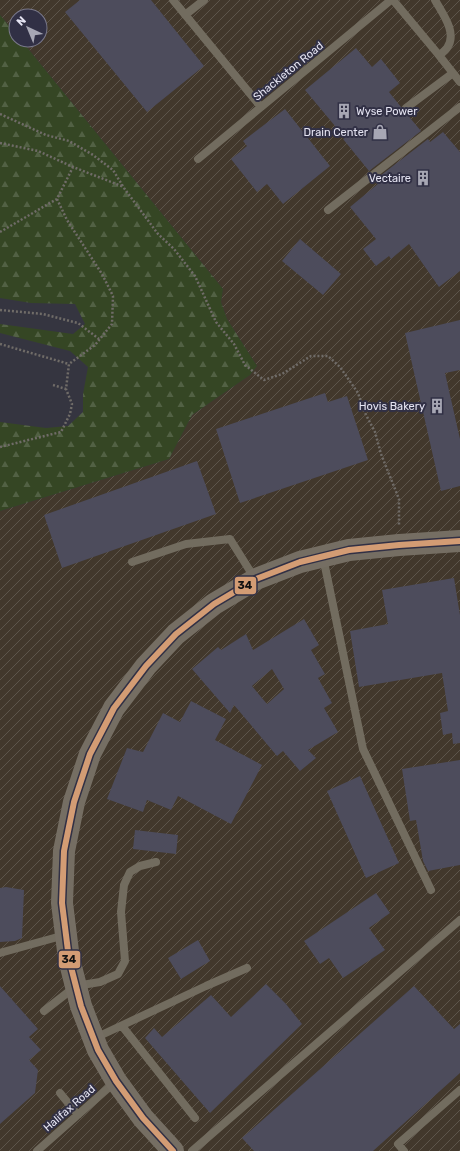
<svg xmlns="http://www.w3.org/2000/svg" width="460" height="1151" viewBox="0 0 460 1151" font-family="Rubik,sans-serif">
<style>
.industrial{fill:url(#industrial-furrows)}
.forest{fill:url(#forest-firs)}
.building{fill:#4d4c5c;fill-rule:evenodd}
.lines{fill:none;stroke-linecap:round;stroke-linejoin:round}
.path{stroke:#706c68;stroke-width:2.5;stroke-dasharray:2 2;stroke-linecap:butt}
.lane{stroke:#726c5f;stroke-width:8}
.secondary{stroke:#756e63;stroke-width:22}
.bus-1-casing{stroke:#313045;stroke-width:9}
.bus-1{stroke:#d39c74;stroke-width:6}
.labels{text-anchor:middle;stroke-width:4;stroke-linejoin:round;paint-order:stroke}
.street-label{font-size:11px;fill:#e5e4f2;stroke:#313045}
.poi-label{font-size:11px;fill:#e5e4f2;stroke:#313045;text-anchor:end}
.line-badge{stroke:#313045;stroke-width:1.5}
.pale-badge-label{font-size:11px;text-anchor:middle;font-weight:bold;fill:#111}
</style>
<defs>
<pattern id="industrial-furrows" width="10" height="10" patternUnits="userSpaceOnUse"><rect width="10" height="10" fill="#42382c"/><path d="M-1 1l2-2M0 10L10 0M9 11l2-2" fill="none" stroke="#5d554b"/></pattern>
<pattern id="forest-firs" width="22" height="20" patternUnits="userSpaceOnUse"><rect width="22" height="20" fill="#354624"/><path d="M5 1l3.5 6h-7zM16 11l3.5 6h-7z" fill="#526144"/></pattern>
</defs>
<rect width="100%" height="100%" fill="#353540"/>
<path class="industrial" d="M 0,0 L 460,0 L 460,1151 L 0,1151 L 0,511 L 169,459 L 192,415 L 250,375 L 257,366 L 227,319 L 221,302 L 223,289 L 21,40 L 40,40 L 40,16 L 16,16 L 16,34 L 0,15 Z"/>
<path class="forest" d="M 0,15 L 16,34 L 16,40 L 21,40 L 223,289 L 221,302 L 227,319 L 257,366 L 250,375 L 192,415 L 169,459 L 0,511 L 0,422 L 46,428 L 68,426 L 83,412 L 83,394 L 88,367 L 70,351 L 0,333 L 0,324 L 73,334 L 85,324 L 75,304 L 31,303 L 0,298 Z"/>
<path class="building" d="M 80,0 L 151,0 L 204,66 L 147,112 L 65,12 Z
M 356,48 L 372,67 L 381,59 L 400,83 L 389,92 L 401,107 L 402,112 L 406,113 L 421,131 L 369,171 L 343,139 L 345,138 L 305,90 Z
M 285,109 L 330,166 L 283,204 L 267,184 L 257,192 L 231,159 L 247,146 L 243,141 Z
M 443,132 L 460,152 L 460,271 L 439,287 L 409,244 L 391,259 L 389,256 L 376,266 L 363,249 L 376,239 L 350,207 L 379,183 L 376,179 L 428,139 L 430,142 Z
M 300,239 L 341,274 L 323,295 L 282,261 Z
M 460,320 L 460,370 L 445,373 L 460,439 L 460,486 L 441,491 L 405,333 Z
M 325,393 L 328,402 L 347,396 L 368,460 L 240,503 L 216,429 Z
M 197,461 L 216,514 L 62,568 L 44,515 Z
M 454,578 L 460,615 L 460,743 L 453,744 L 452,733 L 443,735 L 440,713 L 448,711 L 442,673 L 359,687 L 350,631 L 388,624 L 382,590 Z
M 304,619 L 319,645 L 311,650 L 325,674 L 318,678 L 332,703 L 324,708 L 338,732 L 308,750 L 316,758 L 300,771 L 283,751 L 277,756 L 234,705 L 230,713 L 192,669 L 218,647 L 221,650 L 246,634 L 253,650 ZM 272,669 L 284,689 L 267,704 L 252,686 Z
M 191,701 L 226,719 L 215,740 L 262,765 L 231,824 L 178,796 L 171,810 L 147,800 L 143,812 L 107,799 L 127,748 L 143,752 L 163,713 L 180,722 Z
M 460,760 L 460,865 L 428,871 L 423,861 L 416,820 L 410,821 L 402,769 Z
M 360,776 L 399,863 L 366,878 L 327,791 Z
M 135,830 L 178,835 L 176,854 L 133,849 Z
M 6,887 L 24,890 L 22,938 L 15,941 L 0,942 L 0,888 Z
M 376,893 L 390,913 L 369,928 L 385,950 L 343,978 L 329,958 L 320,964 L 304,941 Z
M 198,940 L 210,961 L 181,979 L 168,958 Z
M 266,984 L 286,1004 L 302,1024 L 210,1113 L 145,1038 L 154,1028 L 162,1037 L 211,995 L 231,1017 Z
M 0,986 L 38,1029 L 29,1037 L 41,1050 L 29,1060 L 38,1070 L 35,1093 L 0,1124 Z
M 414,986 L 454,1029 L 460,1024 L 460,1073 L 373,1151 L 254,1151 L 242,1138 Z"/>
<g class="lines">
<path class="path" d="M 0,114 L 46,135 L 69,141 L 93,155 L 113,170 L 124,188 L 158,234 L 174,249 L 195,276 L 216,322 L 234,344 L 245,365 L 264,380 L 282,374 L 311,356 L 328,356 L 340,367 L 358,393 L 364,411 L 375,432 L 381,454 L 399,499 L 399,526
M 0,143 L 38,151 L 73,167 L 124,187
M 0,232 L 57,199
M 0,310 L 43,314 L 78,323 L 99,339
M 0,344 L 69,364
M 53,385 L 66,389
M 0,447 L 61,432 L 70,414 L 72,404 L 66,389 L 69,364 L 95,345 L 112,324 L 113,296 L 102,274 L 67,220 L 57,199 L 73,167"/>
<path class="lane" d="M 173,0 L 261,107
M 393,0 L 438,54 L 460,82
M 435,0 C 442,13 458,33 447,48 C 445,51 442,53 440,55
M 185,15 L 204,0
M 406,108 L 453,73
M 198,159 L 391,0
M 328,210 L 460,107
M 323,557 L 363,749 L 431,890
M 132,562 L 186,544 L 230,539 L 255,579
M 0,953 L 65,935
M 44,1011 L 76,986 L 100,982 L 118,974 L 125,961 L 121,912 L 124,885 L 130,872 L 140,866 L 156,862
M 122,1026 L 195,1118
M 95,1038 L 206,986 L 247,968
M 60,1093 L 78,1115
M 37,1151 L 115,1082
M 192,1151 L 460,920
M 404,1151 L 398,1144 L 460,1090"/>
<path class="secondary" d="M 173,1151 L 143,1118 L 116,1081 L 98,1050 L 81,1006 L 69,959 L 62,903 L 64,851 L 74,802 L 90,754 L 114,708 L 146,666 L 176,634 L 214,604 L 256,579 L 300,562 L 349,550 L 399,545 L 460,541"/>
<defs>
<path id="bus-1" d="M 173,1151 L 143,1118 L 116,1081 L 98,1050 L 81,1006 L 69,959 L 62,903 L 64,851 L 74,802 L 90,754 L 114,708 L 146,666 L 176,634 L 214,604 L 256,579 L 300,562 L 349,550 L 399,545 L 460,541"/>
</defs>
<use href="#bus-1" class="bus-1-casing"/>
<use href="#bus-1" class="bus-1"/>
</g>
<defs>
<symbol id="building-bare" viewBox="-9 -9 18 18"><path d="M-4-6H4V6H1V3H-1V6H-4ZM-2.5-4.3h1.7v1.8h-1.7ZM.8-4.3h1.7v1.8H.8ZM-2.5-1h1.7V.8h-1.7ZM.8-1h1.7V.8H.8Z" fill="#a7a7b4" stroke="#313045" stroke-width="2.5" paint-order="stroke"/></symbol>
<symbol id="shop-bare" viewBox="-9 -9 18 18"><path d="M-5-2.5h2.3a2.7 3.5 0 0 1 5.4 0H5L5.5 6h-11ZM-1.5-2.5h3a1.5 2.3 0 0 0-3 0Z" fill="#a7a7b4" stroke="#313045" stroke-width="2.5" paint-order="stroke"/></symbol>
</defs>
<g fill-rule="evenodd">
<use href="#building-bare" x="333" y="100" width="22" height="22"/>
<use href="#shop-bare" x="369" y="121" width="22" height="22"/>
<use href="#building-bare" x="412" y="167" width="22" height="22"/>
<use href="#building-bare" x="426" y="395" width="22" height="22"/>
</g>
<g class="labels">
<g class="street-label">
<text transform="translate(288 71) rotate(-39)" y="4">Shackleton Road</text>
<text transform="translate(69 1108) rotate(-41)" y="4">Halifax Road</text>
</g>
<g class="poi-label">
<text x="356" y="115" text-anchor="start">Wyse Power</text>
<text x="368" y="136">Drain Center</text>
<text x="411" y="182">Vectaire</text>
<text x="425" y="410">Hovis Bakery</text>
</g>
</g>
<g class="line-badge">
<rect x="234" y="576" width="23" height="19" rx="4" fill="#d39c74"/>
<rect x="58" y="950" width="23" height="19" rx="4" fill="#d39c74"/>
</g>
<g class="pale-badge-label">
<text x="245" y="589">34</text>
<text x="69" y="963">34</text>
</g>
<g transform="translate(28 28) rotate(316)"><circle r="19" fill="#313045" stroke="#79788a"/>
<path d="M0-3L7 15L0 10L-7 15Z" fill="#a7a7b4"/>
<text y="-6" font-size="11" font-weight="bold" text-anchor="middle" fill="#e5e4f2">N</text>
</g>
</svg>
